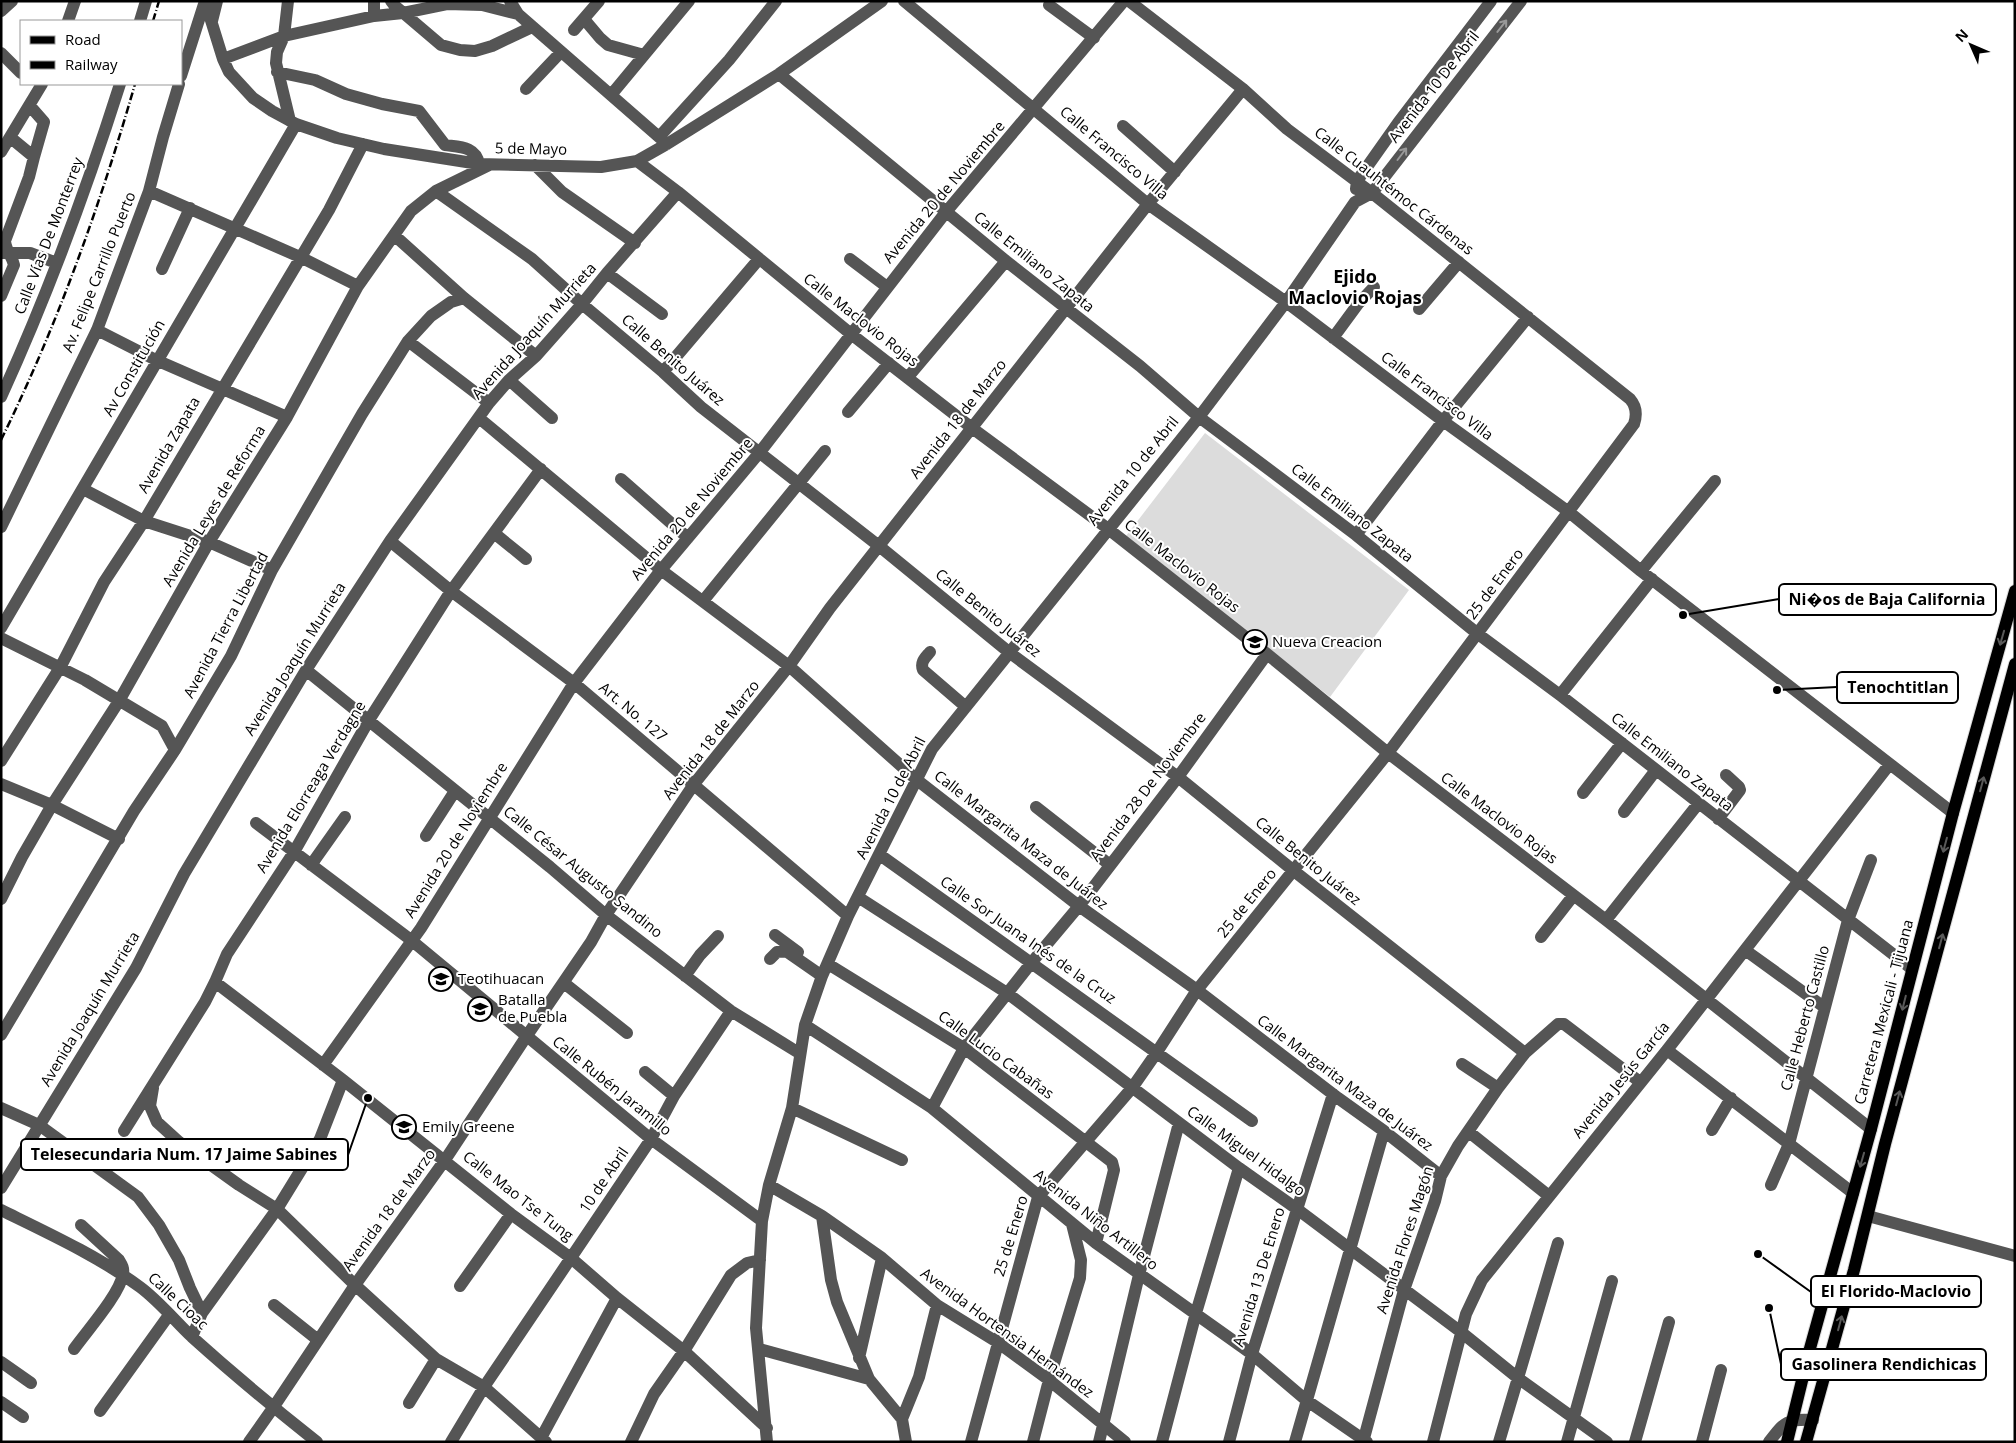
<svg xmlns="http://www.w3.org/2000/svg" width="2016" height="1443" viewBox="0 0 2016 1443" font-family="'Open Sans',sans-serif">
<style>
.pitch{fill:#dcdcdc}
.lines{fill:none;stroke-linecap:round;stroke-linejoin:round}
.major-casing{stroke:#dbdbdb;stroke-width:14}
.minor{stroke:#555;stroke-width:12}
.major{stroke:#000;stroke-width:12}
.rail{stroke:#000;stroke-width:2.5;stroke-dasharray:8 2.5 1 2.5;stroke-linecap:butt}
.oneway{stroke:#999}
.oneway2{stroke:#595959}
.labels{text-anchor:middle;stroke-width:4;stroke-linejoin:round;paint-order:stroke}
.street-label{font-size:15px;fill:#000;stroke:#fff}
.poi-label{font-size:15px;fill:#000;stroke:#fff;text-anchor:start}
.quarter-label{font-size:18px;font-weight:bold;fill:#000;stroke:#fff}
.leader{fill:none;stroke:#000;stroke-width:2}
.callout-dot{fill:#000;stroke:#fff;stroke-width:2}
.callout{fill:#fff;stroke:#000;stroke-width:2}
.callout-label{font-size:16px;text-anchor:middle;font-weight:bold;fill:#000}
</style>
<rect width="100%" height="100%" fill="#fff"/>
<path class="pitch" d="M 1205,433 L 1409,590 L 1330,697 L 1126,536 Z"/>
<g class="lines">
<defs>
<path id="major" d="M 1787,1442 L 1809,1352 L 1871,1129 L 1953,813 L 2015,591
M 1806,1442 L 1854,1270 L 1885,1144 L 2015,664"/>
</defs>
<use href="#major" class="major-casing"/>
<path class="minor" d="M 205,1 L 223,59 L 229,72 L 253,98 L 272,111 L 296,124 L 337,138 L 384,149 L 479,164 L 601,167 L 637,161 L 667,144 L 779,74 L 882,1
M 288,1 L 284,36 L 277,52 L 276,63 L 290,121
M 374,1 L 374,16
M 391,1 L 394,5 L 441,45 L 460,50 L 475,51 L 492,46 L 532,27
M 510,1 L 518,14 L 667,144
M 904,1 L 1148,204 L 1286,302 L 1443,421 L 1569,512 L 1641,571 L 1953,813
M 1049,5 L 1094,38
M 1,11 L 12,1
M 584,19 L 600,38 L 608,45 L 644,55
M 68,21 L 75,1
M 140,21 L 146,1
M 212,21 L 217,1
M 574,30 L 599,1
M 1,53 L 21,73
M 223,59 L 284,36 L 374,16 L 403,13 L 447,4 L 482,5 L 518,14
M 277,72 L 315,80 L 346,94 L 382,104 L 419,111 L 445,145 C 459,147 476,146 479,164
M 779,74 L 1006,261 L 1140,366 L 1199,417 L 1356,535 L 1478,634 L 1560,695 L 1912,969
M 181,76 L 205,1
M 526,89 L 561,52
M 611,95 L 689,1
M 30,106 L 44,122 L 34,157
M 1123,126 L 1175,172
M 659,137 L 729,60 L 776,1
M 1,152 L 42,84
M 637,161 L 678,192 L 851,334 L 972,428 L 1107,528 L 1267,654 L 1388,753 L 1606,920 L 1871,1129
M 535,165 L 562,192 L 635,243
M 1356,189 L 1357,181 L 1398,123 L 1491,1
M 149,191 L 300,257 L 358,286
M 436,191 L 532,259 L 582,304 L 663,372 L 701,407 L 879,546 L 1010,653 L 1178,777 L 1294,871 L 1525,1053
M 394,235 L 464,298 L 536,356
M 2,253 L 30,253 L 57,263
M 850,259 L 887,287
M 162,269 L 190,208
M 607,273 L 662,314
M 1,296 L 14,265 C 12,256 6,251 5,241 L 29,177 L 34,157 L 11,138
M 1419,309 L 1459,262
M 97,330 L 156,360 L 287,417
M 1333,338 L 1358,304 L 1374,287
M 408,341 L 489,403
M 663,372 L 759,259
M 908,377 L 1006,261
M 509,380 L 552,418
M 1,397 C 48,294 86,191 120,84
M 848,412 L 889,363
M 479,418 L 661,570 L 789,666 L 917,780 L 1079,906 L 1197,990 L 1338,1098 L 1384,1131 L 1441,1176
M 621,479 L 688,538
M 83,489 L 144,521 L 209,542 L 272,570
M 1,527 L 97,330 L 149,191 L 163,137 L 179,84
M 494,533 L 526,559
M 1356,535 L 1443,421 L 1528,317
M 390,541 L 451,591 L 574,683 L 848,916
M 1641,571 L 1715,481
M 703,601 L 825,451
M 1,628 L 296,124
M 1,638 L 85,680 L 162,726 L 175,750
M 930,652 C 925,658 920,662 923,670 L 966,707
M 306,670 L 550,867 L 606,915 L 731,1011 L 799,1053
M 1560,695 L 1652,579
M 1,761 L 61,666 L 104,582 L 144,521 L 329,210 L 363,144
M 1,784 L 52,805 L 119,839
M 1583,793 L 1622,743
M 1036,807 L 1110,865
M 1624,812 L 1656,770
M 1718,819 L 1740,790 L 1739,787 L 1726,775
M 256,823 L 411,940 L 651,1139 L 762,1221
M 426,836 L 455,791
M 880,855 L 1252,1121
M 311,865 L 345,817
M 858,897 L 1007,993 L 1239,1168 L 1297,1209 L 1461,1332 L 1518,1378 L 1607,1442
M 1,899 L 22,857 L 52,805 L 119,701 L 209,542 L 287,417 L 358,286 L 411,211 L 436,191 L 489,165
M 1606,920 L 1698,804
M 775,935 L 798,952
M 1541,937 L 1573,896
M 1745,950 L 1824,1007
M 770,959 L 777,952 L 786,951 L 822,976
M 828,964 L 964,1048 L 1112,1162 L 1114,1170 L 1096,1243
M 685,976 L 700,955 L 718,936
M 215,982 L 343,1080 L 511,1214 L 571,1258 L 617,1298 L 684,1351 L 767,1428
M 564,983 L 627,1033
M 805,1025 L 932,1108 L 1096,1243 L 1252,1354 L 1306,1400 L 1367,1442
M 1,1035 L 134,811 L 175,750 L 231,656 L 272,570 L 362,414 L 408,341 L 431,316 L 451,302 L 464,298
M 1667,1050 L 1853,1193
M 1462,1064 L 1498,1088
M 323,1065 L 421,928 L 574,683 L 661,570 L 760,452 L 946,212 L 1124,1
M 645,1072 L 674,1096
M 153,1088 L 150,1106 L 157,1122 L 179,1142 L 239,1185 L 277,1209 L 355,1285 L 436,1359 L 484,1387 L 546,1442
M 1,1108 L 39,1125 L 138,1197 L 159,1225 L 179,1260 L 190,1288 L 202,1313
M 792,1108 L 902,1160
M 932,1108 L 964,1048 L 1032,962 L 1079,906 L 1178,777 L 1267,654
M 1712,1130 L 1731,1098
M 124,1131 L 205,1002 L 215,982 L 227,954 L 294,852 L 369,720 L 451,591 L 541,469
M 1469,1132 L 1549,1196
M 769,1185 L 822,1216 L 882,1258 L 937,1305 L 997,1342 L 1049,1380 L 1125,1442
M 1771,1185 L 1789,1144 L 1848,920 L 1871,860
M 1,1188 L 136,968 L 184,874 L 306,670 L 390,541 L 489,403 L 509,380 L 536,356 L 582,304 L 607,273 L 678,192
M 1,1210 C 48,1233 98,1256 140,1287 C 159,1301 175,1321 192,1337 C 232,1373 274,1408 317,1442
M 822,1216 L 831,1280 L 837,1302 L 869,1379 L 902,1419 L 906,1442
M 1868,1216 L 2015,1256
M 460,1286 L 511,1214
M 274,1305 L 318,1340
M 192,1337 L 202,1313 L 277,1209 L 320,1139 L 343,1080
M 74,1349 C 86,1332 120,1294 123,1274 C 124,1268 122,1265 119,1260 L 81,1225
M 759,1349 L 869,1379
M 859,1358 L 882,1258
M 1,1362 L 31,1383
M 1,1402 L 23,1417
M 409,1403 L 436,1359
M 100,1411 L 169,1315
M 902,1419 L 919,1377 L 937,1305
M 541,1438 L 617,1298
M 249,1442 L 273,1408 L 355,1285 L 445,1160 L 526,1037 L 591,942 L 606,915 L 694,784 L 789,666 L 830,608 L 1148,204 L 1243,89
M 451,1442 L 484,1387 L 651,1139 L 674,1096 L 731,1011
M 631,1442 L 654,1394 L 684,1351 L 731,1275 L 747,1263 L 760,1260
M 767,1442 L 756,1328 L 762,1221 L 769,1185 L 792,1108 L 805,1025 L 822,976 L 848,916 L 932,749 L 1199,417 L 1286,302 L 1355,202 L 1372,193 L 1521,1
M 971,1442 L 1038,1197 L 1132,1088 L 1157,1052 L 1197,990 L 1388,753 L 1634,424 C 1637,415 1637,407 1630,399 L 1372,193 L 1287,129 L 1243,89 L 1129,1
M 1033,1442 L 1049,1380 L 1080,1278 L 1081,1260 L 1072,1224
M 1099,1442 L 1139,1275 L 1179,1123
M 1162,1442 L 1196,1313 L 1239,1168
M 1229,1442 L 1252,1354 L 1333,1094
M 1295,1442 L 1384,1131
M 1363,1442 L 1404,1290 L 1435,1201 L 1441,1176 L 1458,1146 L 1498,1088 L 1525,1053 L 1558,1024 L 1564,1024 L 1640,1082
M 1433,1442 L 1466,1314 L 1482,1280 L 1667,1050 L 1889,765
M 1499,1442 L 1558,1243
M 1567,1442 L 1612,1281
M 1635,1442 L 1669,1322
M 1702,1442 L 1721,1370
M 1769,1442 C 1785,1421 1787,1419 1813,1420"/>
<use href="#major" class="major"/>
<path class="rail" d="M 153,21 L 159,1
M 1,440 C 57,326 100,206 135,84"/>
</g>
<defs><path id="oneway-shaft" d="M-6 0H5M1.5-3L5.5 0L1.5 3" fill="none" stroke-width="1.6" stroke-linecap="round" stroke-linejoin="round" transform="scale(1.25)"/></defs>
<g class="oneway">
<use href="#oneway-shaft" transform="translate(1502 26) rotate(-52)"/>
<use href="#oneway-shaft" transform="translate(1402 154) rotate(-53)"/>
</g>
<g class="oneway2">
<use href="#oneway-shaft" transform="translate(2002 638) rotate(106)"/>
<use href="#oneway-shaft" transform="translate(1982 784) rotate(-75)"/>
<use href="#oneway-shaft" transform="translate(1945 845) rotate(105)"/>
<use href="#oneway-shaft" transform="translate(1941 941) rotate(-75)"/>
<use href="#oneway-shaft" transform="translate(1904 1003) rotate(104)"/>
<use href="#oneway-shaft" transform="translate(1898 1098) rotate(-75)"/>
<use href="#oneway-shaft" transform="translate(1862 1160) rotate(106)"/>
<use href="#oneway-shaft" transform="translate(1840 1323) rotate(-75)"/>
</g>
<defs>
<symbol id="school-ring" viewBox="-11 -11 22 22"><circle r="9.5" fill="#fff" stroke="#000" stroke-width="1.5"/><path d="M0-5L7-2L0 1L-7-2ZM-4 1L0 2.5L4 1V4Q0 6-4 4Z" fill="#000"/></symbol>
</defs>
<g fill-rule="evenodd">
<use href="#school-ring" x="1241" y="628" width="28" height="28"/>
<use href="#school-ring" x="427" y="965" width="28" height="28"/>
<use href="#school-ring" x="466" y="995" width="28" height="28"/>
<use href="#school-ring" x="390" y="1113" width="28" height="28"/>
</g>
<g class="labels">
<g class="street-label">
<text transform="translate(1434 87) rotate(-52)" y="5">Avenida 10 De Abril</text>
<text transform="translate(531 149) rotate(1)" y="5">5 de Mayo</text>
<text transform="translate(1114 153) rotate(40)" y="5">Calle Francisco Villa</text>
<text transform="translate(1394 191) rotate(38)" y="5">Calle Cuauhtémoc Cárdenas</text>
<text transform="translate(944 192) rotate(-50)" y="5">Avenida 20 de Noviembre</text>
<text transform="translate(49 236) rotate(-69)" y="5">Calle Vías De Monterrey</text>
<text transform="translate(1034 262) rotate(39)" y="5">Calle Emiliano Zapata</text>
<text transform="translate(99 272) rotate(-68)" y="5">Av. Felipe Carrillo Puerto</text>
<text transform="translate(861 320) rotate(38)" y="5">Calle Maclovio Rojas</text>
<text transform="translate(534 331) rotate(-48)" y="5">Avenida Joaquín Murrieta</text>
<text transform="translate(673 360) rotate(41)" y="5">Calle Benito Juárez</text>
<text transform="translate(134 368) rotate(-60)" y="5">Av Constitución</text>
<text transform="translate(1437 396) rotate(37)" y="5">Calle Francisco Villa</text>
<text transform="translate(958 419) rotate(-52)" y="5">Avenida 18 de Marzo</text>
<text transform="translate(169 445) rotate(-60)" y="5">Avenida Zapata</text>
<text transform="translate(1133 471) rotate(-51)" y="5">Avenida 10 de Abril</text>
<text transform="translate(214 506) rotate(-59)" y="5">Avenida Leyes de Reforma</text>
<text transform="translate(692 509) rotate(-50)" y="5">Avenida 20 de Noviembre</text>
<text transform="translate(1352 513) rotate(38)" y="5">Calle Emiliano Zapata</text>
<text transform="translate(1182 566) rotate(38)" y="5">Calle Maclovio Rojas</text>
<text transform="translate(1495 584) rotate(-53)" y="5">25 de Enero</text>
<text transform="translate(988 613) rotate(39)" y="5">Calle Benito Juárez</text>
<text transform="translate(226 625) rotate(-62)" y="5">Avenida Tierra Libertad</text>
<text transform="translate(295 659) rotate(-58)" y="5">Avenida Joaquín Murrieta</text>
<text transform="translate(633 712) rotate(40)" y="5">Art. No. 127</text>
<text transform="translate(711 740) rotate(-52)" y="5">Avenida 18 de Marzo</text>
<text transform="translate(1672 762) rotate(38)" y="5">Calle Emiliano Zapata</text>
<text transform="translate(311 787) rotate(-59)" y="5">Avenida Elorreaga Verdagne</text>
<text transform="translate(1148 787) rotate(-53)" y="5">Avenida 28 De Noviembre</text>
<text transform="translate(891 798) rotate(-63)" y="5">Avenida 10 de Abril</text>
<text transform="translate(1499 818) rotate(37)" y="5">Calle Maclovio Rojas</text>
<text transform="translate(456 840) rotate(-58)" y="5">Avenida 20 de Noviembre</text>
<text transform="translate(1021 840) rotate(38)" y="5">Calle Margarita Maza de Juárez</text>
<text transform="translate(1308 861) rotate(39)" y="5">Calle Benito Juárez</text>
<text transform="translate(583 872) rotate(39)" y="5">Calle César Augusto Sandino</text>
<text transform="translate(1247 903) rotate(-51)" y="5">25 de Enero</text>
<text transform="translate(1028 940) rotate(35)" y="5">Calle Sor Juana Inés de la Cruz</text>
<text transform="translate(90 1009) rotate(-59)" y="5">Avenida Joaquín Murrieta</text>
<text transform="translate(1884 1012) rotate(-75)" y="5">Carretera Mexicali - Tijuana</text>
<text transform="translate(1805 1018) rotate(-75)" y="5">Calle Heberto Castillo</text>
<text transform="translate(996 1055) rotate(36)" y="5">Calle Lucio Cabañas</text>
<text transform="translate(1621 1080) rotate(-51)" y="5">Avenida Jesús García</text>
<text transform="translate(1345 1083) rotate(37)" y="5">Calle Margarita Maza de Juárez</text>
<text transform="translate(612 1086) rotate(39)" y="5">Calle Rubén Jaramillo</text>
<text transform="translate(1246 1151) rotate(36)" y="5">Calle Miguel Hidalgo</text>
<text transform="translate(604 1180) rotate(-56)" y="5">10 de Abril</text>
<text transform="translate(518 1196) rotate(38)" y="5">Calle Mao Tse Tung</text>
<text transform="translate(389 1210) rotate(-54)" y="5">Avenida 18 de Marzo</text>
<text transform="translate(1096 1220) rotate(38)" y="5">Avenida Niño Artillero</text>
<text transform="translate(1011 1236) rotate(-73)" y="5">25 de Enero</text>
<text transform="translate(1405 1240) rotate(-72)" y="5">Avenida Flores Magón</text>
<text transform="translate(1259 1277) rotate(-73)" y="5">Avenida 13 De Enero</text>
<text transform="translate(178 1301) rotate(43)" y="5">Calle Cioac</text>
<text transform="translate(1007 1333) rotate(36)" y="5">Avenida Hortensia Hernández</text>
</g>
<g class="poi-label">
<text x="1272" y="647">Nueva Creacion</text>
<text x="458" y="984">Teotihuacan</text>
<text x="498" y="1005">Batalla<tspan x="498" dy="17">de Puebla</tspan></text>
<text x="422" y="1132">Emily Greene</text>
</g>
<g class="quarter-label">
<text x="1355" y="283">Ejido<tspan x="1355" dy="21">Maclovio Rojas</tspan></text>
</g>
</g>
<path class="leader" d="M1683 615L1779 599M1777 690L1837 687M368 1098L348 1155M1758 1254L1811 1292M1769 1308L1781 1364"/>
<g class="callout-dot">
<circle cx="1683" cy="615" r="5"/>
<circle cx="1777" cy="690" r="5"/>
<circle cx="368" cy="1098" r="5"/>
<circle cx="1758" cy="1254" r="5"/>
<circle cx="1769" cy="1308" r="5"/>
</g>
<g class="callout">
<rect x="1779" y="584" width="217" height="31" rx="5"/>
<rect x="1837" y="672" width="121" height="31" rx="5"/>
<rect x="21" y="1139" width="327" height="31" rx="5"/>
<rect x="1811" y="1276" width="170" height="31" rx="5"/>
<rect x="1781" y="1349" width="205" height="31" rx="5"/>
</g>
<g class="callout-label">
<text x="1887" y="605">Ni�os de Baja California</text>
<text x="1898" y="693">Tenochtitlan</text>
<text x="184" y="1160">Telesecundaria Num. 17 Jaime Sabines</text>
<text x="1896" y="1297">El Florido-Maclovio</text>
<text x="1884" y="1370">Gasolinera Rendichicas</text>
</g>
<rect width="2016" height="1443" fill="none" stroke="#000000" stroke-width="5"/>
<rect x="20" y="20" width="162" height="65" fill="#ffffff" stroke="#999999"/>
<rect x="30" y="36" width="25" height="8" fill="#000000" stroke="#999999"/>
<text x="65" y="45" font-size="15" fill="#000000">Road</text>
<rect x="30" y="61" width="25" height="8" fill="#000000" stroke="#999999"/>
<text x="65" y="70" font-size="15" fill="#000000">Railway</text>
<g transform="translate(1971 45) rotate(315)" stroke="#ffffff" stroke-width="4" paint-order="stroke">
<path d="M0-4L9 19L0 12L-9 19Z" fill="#000000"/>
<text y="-8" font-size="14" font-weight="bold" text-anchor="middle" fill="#000000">N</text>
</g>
</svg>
